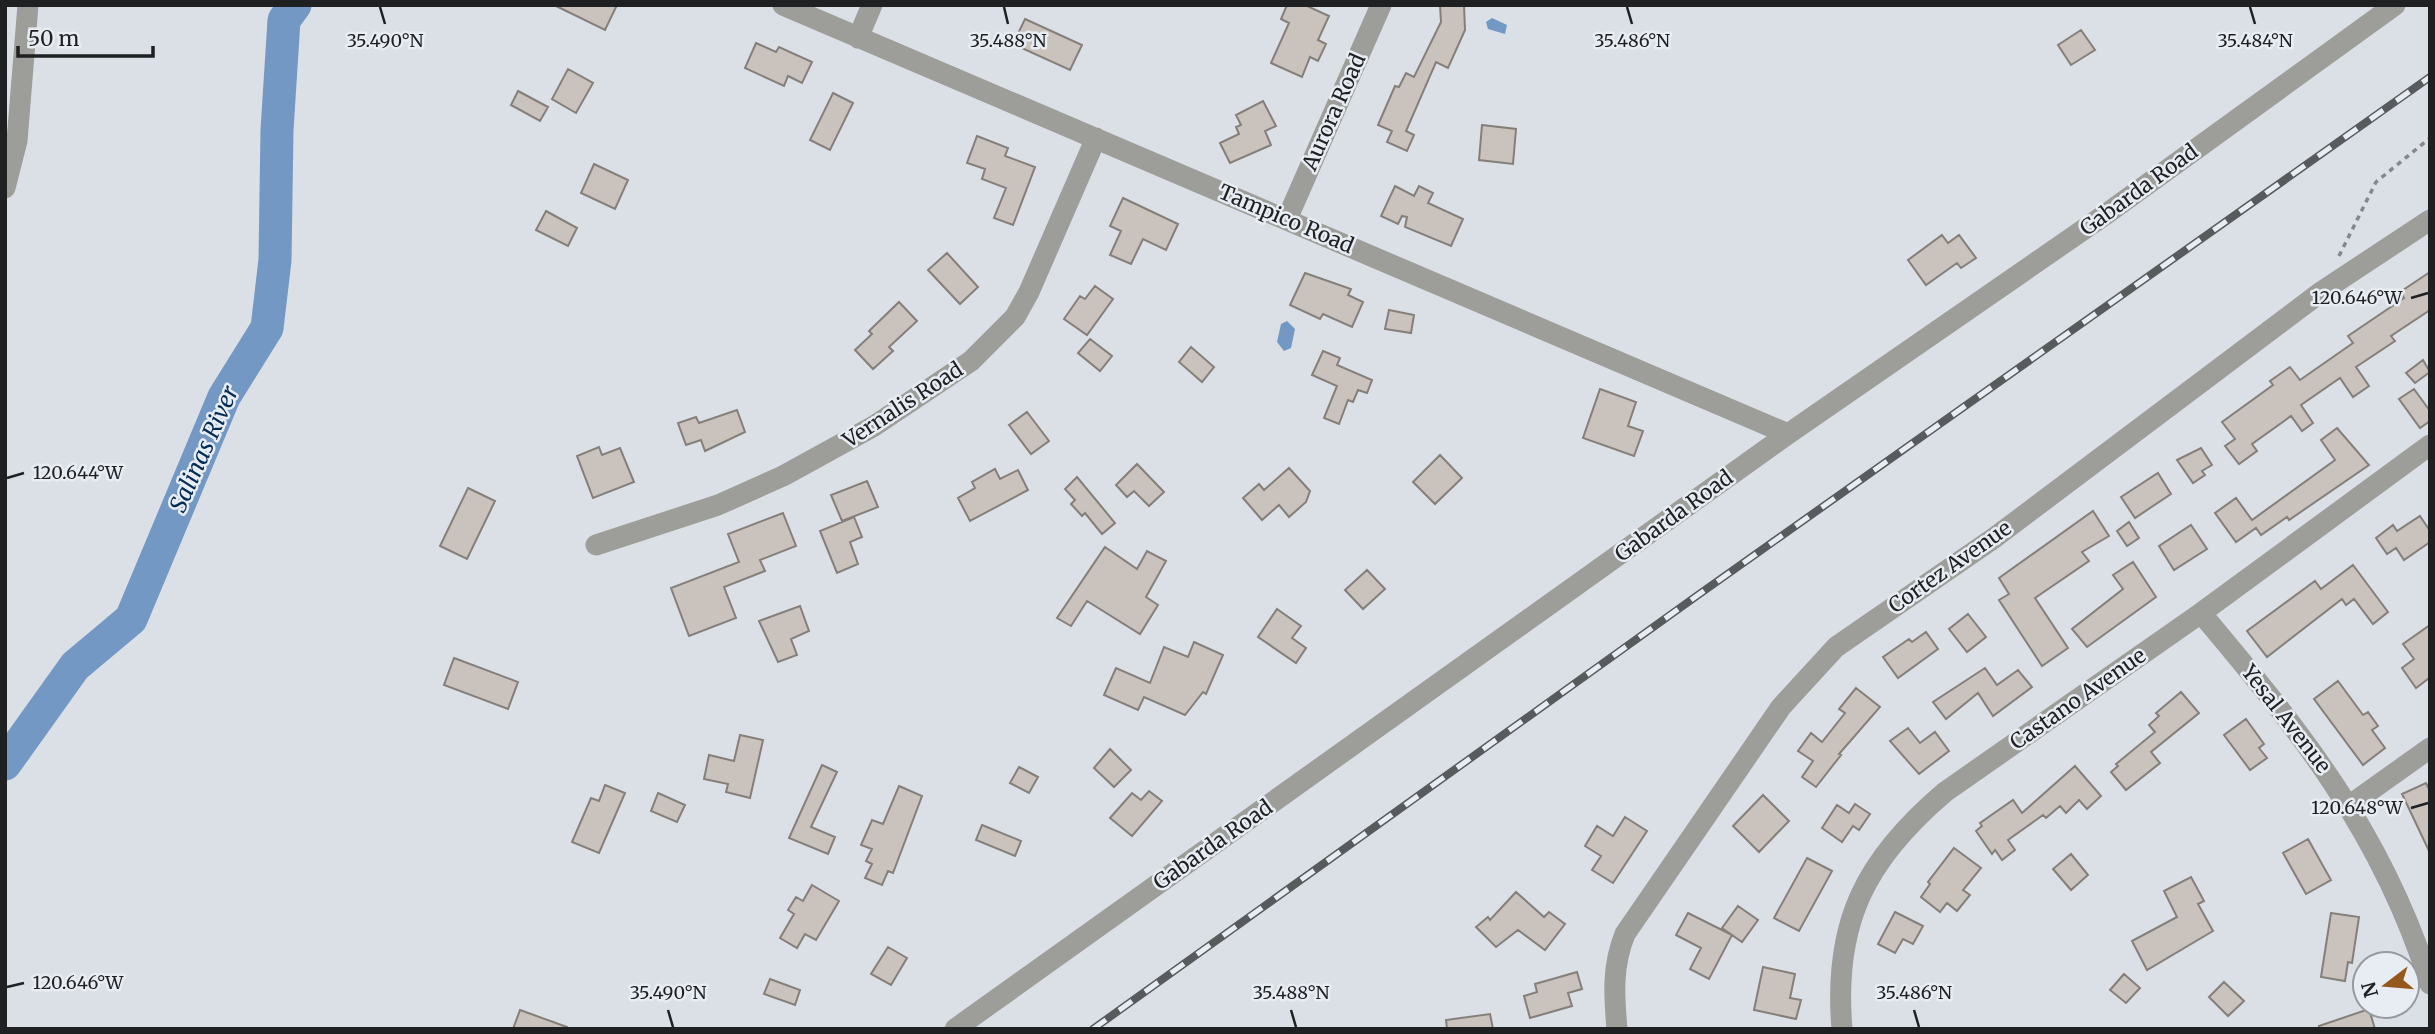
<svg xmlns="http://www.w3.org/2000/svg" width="2435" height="1034" viewBox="0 0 2435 1034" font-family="Merriweather,serif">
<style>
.water{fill:#7398c3}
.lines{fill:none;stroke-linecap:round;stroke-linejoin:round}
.river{stroke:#7398c3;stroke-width:33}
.building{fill:#c9c2bd;stroke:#857f7a;stroke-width:2}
.path{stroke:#84878c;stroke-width:3.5;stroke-dasharray:5 5;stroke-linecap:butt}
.minor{stroke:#9d9d9a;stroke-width:21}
.rail-casing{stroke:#585b5e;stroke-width:8}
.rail{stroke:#e8ecf3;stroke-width:5;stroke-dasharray:16;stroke-linecap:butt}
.ticks{fill:none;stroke:#1e2022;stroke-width:2.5}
.labels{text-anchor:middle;stroke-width:5;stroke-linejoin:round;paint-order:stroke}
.street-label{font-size:21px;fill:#1e2022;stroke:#e8ecf3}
.water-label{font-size:23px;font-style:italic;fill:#032c55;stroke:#e8ecf3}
.ticks-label{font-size:18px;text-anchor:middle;fill:#1e2022;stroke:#e8ecf3;stroke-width:5;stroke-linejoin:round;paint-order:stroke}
</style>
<rect width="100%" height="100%" fill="#dbdfe6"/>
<path class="water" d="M 1492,18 L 1507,25 L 1505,34 L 1488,29 L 1486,22 Z
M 1287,321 L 1295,329 L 1291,348 L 1284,351 L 1277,342 L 1281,324 Z"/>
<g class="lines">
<path class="river" d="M 5,764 L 75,666 L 131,619 L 224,397 L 267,328 L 275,260 L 277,130 L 284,20 L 295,5"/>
</g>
<path class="building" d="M 554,5 L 617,5 L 605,30 Z
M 1287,5 L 1305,5 L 1329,16 L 1318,40 L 1326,44 L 1318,61 L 1310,57 L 1302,77 L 1271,63 L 1289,23 L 1281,19 Z
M 1440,5 L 1464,5 L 1465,30 L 1448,68 L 1436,62 L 1406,131 L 1414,135 L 1407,151 L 1387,142 L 1392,131 L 1378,125 L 1395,86 L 1399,87 L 1406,73 L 1414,77 L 1441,22 Z
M 1025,19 L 1082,45 L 1070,70 L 1013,44 Z
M 2081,30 L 2095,50 L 2071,65 L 2058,45 Z
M 756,43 L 776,52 L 779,47 L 812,62 L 802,83 L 788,76 L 784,86 L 745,68 Z
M 568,69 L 593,83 L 576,113 L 552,99 Z
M 518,91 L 548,107 L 540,121 L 511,105 Z
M 833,93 L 853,103 L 830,150 L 810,140 Z
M 1263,101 L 1276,126 L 1265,131 L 1271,145 L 1230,163 L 1220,143 L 1239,134 L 1236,127 L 1241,125 L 1236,115 Z
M 1482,125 L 1516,129 L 1513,164 L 1479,160 Z
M 977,136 L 1008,148 L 1005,156 L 1035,167 L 1013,225 L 994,218 L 1006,188 L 982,179 L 985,169 L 967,163 Z
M 594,164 L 628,180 L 615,209 L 581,193 Z
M 1395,186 L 1414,196 L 1419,186 L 1433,193 L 1428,203 L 1463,219 L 1451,246 L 1405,227 L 1407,217 L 1402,216 L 1398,224 L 1381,216 Z
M 1123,198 L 1178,224 L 1166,250 L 1143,239 L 1131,264 L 1110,255 L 1121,231 L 1110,226 Z
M 546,211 L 577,228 L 568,246 L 536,230 Z
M 1942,235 L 1948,243 L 1959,235 L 1976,258 L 1961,268 L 1957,263 L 1926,285 L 1908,260 Z
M 947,253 L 978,287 L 960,304 L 928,270 Z
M 2430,272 L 2430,310 L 2391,336 L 2395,341 L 2356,367 L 2369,386 L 2353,397 L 2340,378 L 2301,405 L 2313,423 L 2302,431 L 2291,416 L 2252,444 L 2257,451 L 2239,464 L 2225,446 L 2235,439 L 2222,422 L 2273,385 L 2270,381 L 2290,367 L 2300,380 L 2353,343 L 2348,336 L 2404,298 L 2400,292 Z
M 1305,273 L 1351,289 L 1348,295 L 1363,302 L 1352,327 L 1323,314 L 1320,319 L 1290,305 Z
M 1095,286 L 1113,299 L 1087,335 L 1064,319 L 1080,296 L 1085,299 Z
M 899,302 L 917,321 L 889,347 L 893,351 L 873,369 L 855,350 L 872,334 L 869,331 Z
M 1389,310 L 1414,315 L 1411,333 L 1385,329 Z
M 1090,339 L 1112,356 L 1100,371 L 1078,353 Z
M 1191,347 L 1214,367 L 1202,382 L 1179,362 Z
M 1323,351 L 1340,358 L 1337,365 L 1372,380 L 1367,393 L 1358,390 L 1353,402 L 1348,400 L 1339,424 L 1324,418 L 1337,386 L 1312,375 Z
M 2423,360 L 2430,372 L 2415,383 L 2406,373 Z
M 1600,389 L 1636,402 L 1628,426 L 1643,431 L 1634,456 L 1583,438 Z
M 2414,389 L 2430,411 L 2430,421 L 2420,428 L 2399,399 Z
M 737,410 L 745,432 L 705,451 L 701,440 L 686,445 L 678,423 L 696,417 L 699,423 Z
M 1027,412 L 1049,441 L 1031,454 L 1009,425 Z
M 2337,428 L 2369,465 L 2289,520 L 2287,517 L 2261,535 L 2256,528 L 2236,542 L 2215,513 L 2236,498 L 2252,520 L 2335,460 L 2321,440 Z
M 599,447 L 602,455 L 620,448 L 634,482 L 593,498 L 577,456 Z
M 2201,448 L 2212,465 L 2202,471 L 2205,475 L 2193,483 L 2177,460 Z
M 1440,455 L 1462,478 L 1435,504 L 1413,482 Z
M 1137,464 L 1164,492 L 1149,506 L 1134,491 L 1127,497 L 1116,485 Z
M 1289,468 L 1310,491 L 1306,502 L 1289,517 L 1279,505 L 1262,520 L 1243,498 L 1259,484 L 1264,490 Z
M 995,469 L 1000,479 L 1018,470 L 1028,490 L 970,521 L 958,498 L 975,488 L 972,482 Z
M 2158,473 L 2171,494 L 2135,518 L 2121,497 Z
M 1077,477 L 1115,523 L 1102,534 L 1085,513 L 1082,516 L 1071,504 L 1075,500 L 1065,489 Z
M 867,481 L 878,507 L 842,521 L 831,495 Z
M 468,488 L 495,501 L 467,559 L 440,546 Z
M 2093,511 L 2109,536 L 2082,552 L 2089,561 L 2035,598 L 2068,648 L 2042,666 L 1999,600 L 2009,594 L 1999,578 Z
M 783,513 L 796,546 L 760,560 L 765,571 L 724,587 L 736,618 L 689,636 L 671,588 L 739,562 L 728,534 Z
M 2420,516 L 2430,531 L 2430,542 L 2404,560 L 2396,548 L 2387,554 L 2376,538 L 2393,525 L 2397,531 Z
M 854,517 L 862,537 L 850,542 L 858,564 L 837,573 L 820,531 Z
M 2129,522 L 2139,538 L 2127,546 L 2117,531 Z
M 2191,525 L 2207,549 L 2174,570 L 2159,546 Z
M 1105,547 L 1137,569 L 1147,551 L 1166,561 L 1146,597 L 1158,605 L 1140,634 L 1087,601 L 1071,626 L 1057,618 Z
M 2133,562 L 2156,597 L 2087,647 L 2072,629 L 2123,589 L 2113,575 Z
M 2353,565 L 2388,612 L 2373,624 L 2354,599 L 2346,605 L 2342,599 L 2267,657 L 2247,631 L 2315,581 L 2321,589 Z
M 1367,570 L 1385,589 L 1363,609 L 1345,590 Z
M 800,606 L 809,631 L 791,639 L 797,655 L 778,662 L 759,621 Z
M 1277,609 L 1301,626 L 1292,638 L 1306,648 L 1296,663 L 1258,637 Z
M 1968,614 L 1986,637 L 1967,652 L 1949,629 Z
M 2430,625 L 2430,682 L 2428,679 L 2416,688 L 2402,668 L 2414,659 L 2403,644 Z
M 1926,632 L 1938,649 L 1898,678 L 1883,657 L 1909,639 L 1912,642 Z
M 1194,642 L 1223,655 L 1206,694 L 1203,692 L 1185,715 L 1144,697 L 1138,710 L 1104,695 L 1116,668 L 1150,683 L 1164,647 L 1188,657 Z
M 454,658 L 518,682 L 508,709 L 444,685 Z
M 1985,668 L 1997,685 L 2018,670 L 2032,687 L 1993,716 L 1978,693 L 1946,719 L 1933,702 Z
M 2338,681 L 2363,715 L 2368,712 L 2378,726 L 2372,730 L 2385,748 L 2363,765 L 2314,699 Z
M 1856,688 L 1880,707 L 1839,754 L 1841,755 L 1816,787 L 1802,777 L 1813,761 L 1798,751 L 1811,733 L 1822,742 L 1845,713 L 1839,709 Z
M 2181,692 L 2199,713 L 2151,752 L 2160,763 L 2126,790 L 2111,772 L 2118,766 L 2116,764 L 2155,732 L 2149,725 L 2159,716 L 2156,713 Z
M 2246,719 L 2264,744 L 2259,748 L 2267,758 L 2250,770 L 2224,735 Z
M 1908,728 L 1920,743 L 1935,732 L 1949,751 L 1919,774 L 1890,741 Z
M 740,735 L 763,740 L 750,798 L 726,792 L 728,784 L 704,779 L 709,755 L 734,761 Z
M 1110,749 L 1131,770 L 1114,787 L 1094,768 Z
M 822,765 L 837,772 L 811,827 L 835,837 L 828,854 L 789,838 Z
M 2075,766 L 2101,796 L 2087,809 L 2079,800 L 2066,813 L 2060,806 L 2046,818 L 2043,815 L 2008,840 L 2015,850 L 2002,860 L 1995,850 L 1992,854 L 1976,831 L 1982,826 L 1980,823 L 2013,800 L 2022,813 Z
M 1019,767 L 1038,777 L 1029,793 L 1010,783 Z
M 2426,783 L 2430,791 L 2430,853 L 2402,794 Z
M 605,785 L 625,793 L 599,853 L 572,842 L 591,798 L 599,801 Z
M 899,786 L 922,796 L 893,873 L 888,871 L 882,885 L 865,878 L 872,864 L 866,861 L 872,849 L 861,845 L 872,820 L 883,824 Z
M 1149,791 L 1162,801 L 1132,836 L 1110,818 L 1132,793 L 1141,800 Z
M 658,793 L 685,805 L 677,822 L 651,811 Z
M 1763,795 L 1789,821 L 1759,852 L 1733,826 Z
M 1855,804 L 1870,814 L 1859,830 L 1853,826 L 1842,842 L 1822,828 L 1837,805 L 1849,813 Z
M 1625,817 L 1647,831 L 1613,883 L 1592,870 L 1601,856 L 1585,846 L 1597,826 L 1613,836 Z
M 982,825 L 1021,841 L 1015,856 L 976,840 Z
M 2308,839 L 2331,880 L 2306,894 L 2283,853 Z
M 1954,848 L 1981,868 L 1963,890 L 1970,895 L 1957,911 L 1947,903 L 1940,912 L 1921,897 L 1930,884 L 1928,882 Z
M 2071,854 L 2088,875 L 2071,890 L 2053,869 Z
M 1807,858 L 1832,871 L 1799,931 L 1774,918 Z
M 2191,877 L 2204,901 L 2198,904 L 2213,931 L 2147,970 L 2132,941 L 2177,917 L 2164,891 Z
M 812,885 L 839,901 L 816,940 L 805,934 L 797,948 L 780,938 L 794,914 L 788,910 L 796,897 L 803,901 Z
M 1516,892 L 1544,917 L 1549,912 L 1565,924 L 1545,950 L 1518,930 L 1496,947 L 1476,927 L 1488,917 L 1490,920 Z
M 1738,906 L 1758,920 L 1742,942 L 1722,928 Z
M 1895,912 L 1923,926 L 1913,944 L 1903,939 L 1895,953 L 1878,944 Z
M 1688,913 L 1732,935 L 1709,979 L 1690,969 L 1701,948 L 1676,935 Z
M 2331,913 L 2359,917 L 2352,963 L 2348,962 L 2345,981 L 2321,977 Z
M 888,947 L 907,958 L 891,985 L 871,974 Z
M 1763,967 L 1795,974 L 1790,998 L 1801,1000 L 1796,1019 L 1754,1010 Z
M 1577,972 L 1582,989 L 1568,993 L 1572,1006 L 1530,1018 L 1524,996 L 1537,992 L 1535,984 Z
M 2124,974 L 2140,988 L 2126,1003 L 2110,990 Z
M 770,979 L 800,990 L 795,1005 L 764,994 Z
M 2224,982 L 2244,1001 L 2228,1016 L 2209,997 Z
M 2369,1009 L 2375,1029 L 2319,1029 L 2319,1026 Z
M 520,1010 L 567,1027 L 567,1029 L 513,1029 Z
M 1490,1014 L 1493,1029 L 1447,1029 L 1446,1020 Z"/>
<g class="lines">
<path class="path" d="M 2339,256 L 2376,182 L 2430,138"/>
<path class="minor" d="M 783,5 L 1788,434
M 858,38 L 872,5
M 5,188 L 17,141 L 28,5
M 1287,219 L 1381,5
M 596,545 L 718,505 L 783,476 L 874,426 L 971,361 L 1015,317 L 1029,292 L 1096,138
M 2201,613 C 2301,732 2382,832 2430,984
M 2350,805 L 2430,748
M 955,1029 L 1788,434 L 2109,212 L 2395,5
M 1617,1029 C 1614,995 1612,966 1625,934 L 1781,707 L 1836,647 L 1994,538 L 2321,292 L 2430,220
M 1842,1029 C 1833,923 1865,860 1945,792 L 2201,613 L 2430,445"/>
<defs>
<path id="rail" d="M 1093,1029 L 1698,595 L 2430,77"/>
</defs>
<use href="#rail" class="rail-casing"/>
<use href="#rail" class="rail"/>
</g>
<path class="ticks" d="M 380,7 L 385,24M 1004,7 L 1008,24M 1627,7 L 1632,24M 2250,7 L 2255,24M 2411,298 L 2428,293M 7,478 L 24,473M 2411,808 L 2428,803M 7,987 L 24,983M 668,1010 L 673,1027M 1291,1010 L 1296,1027M 1914,1010 L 1919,1027"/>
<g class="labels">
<g class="street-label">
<text transform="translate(1334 112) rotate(-66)" y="7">Aurora Road</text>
<text transform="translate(2139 190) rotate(-36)" y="7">Gabarda Road</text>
<text transform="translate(1286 219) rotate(23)" y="7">Tampico Road</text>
<text transform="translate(903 405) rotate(-33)" y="7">Vernalis Road</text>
<text transform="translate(1674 516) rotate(-36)" y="7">Gabarda Road</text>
<text transform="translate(1950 567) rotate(-35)" y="7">Cortez Avenue</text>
<text transform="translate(2078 699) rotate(-35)" y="7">Castano Avenue</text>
<text transform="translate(2286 719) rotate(52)" y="7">Yesal Avenue</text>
<text transform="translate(1213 845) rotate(-35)" y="7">Gabarda Road</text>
</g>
<g class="water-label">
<text transform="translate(204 449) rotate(-66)" y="8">Salinas River</text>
</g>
</g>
<g class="ticks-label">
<text x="385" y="47">35.490°N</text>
<text x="1008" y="47">35.488°N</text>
<text x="1632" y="47">35.486°N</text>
<text x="2255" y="47">35.484°N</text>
<text x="2357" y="304">120.646°W</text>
<text x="78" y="479">120.644°W</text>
<text x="2357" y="814">120.648°W</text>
<text x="78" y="989">120.646°W</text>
<text x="668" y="999">35.490°N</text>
<text x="1291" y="999">35.488°N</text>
<text x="1914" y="999">35.486°N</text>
</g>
<rect width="2435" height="1034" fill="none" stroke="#1e2022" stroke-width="14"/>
<g transform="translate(2386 985) rotate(254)"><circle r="33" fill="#e8ecf3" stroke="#979a9f" stroke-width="2"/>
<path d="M0-5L12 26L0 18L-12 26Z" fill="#95581c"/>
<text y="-10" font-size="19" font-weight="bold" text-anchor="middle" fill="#1e2022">N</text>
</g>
<path d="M18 46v10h135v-10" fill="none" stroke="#1e2022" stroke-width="3.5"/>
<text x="28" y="46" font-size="21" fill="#1e2022" stroke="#e8ecf3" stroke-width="5" paint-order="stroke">50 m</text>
</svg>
